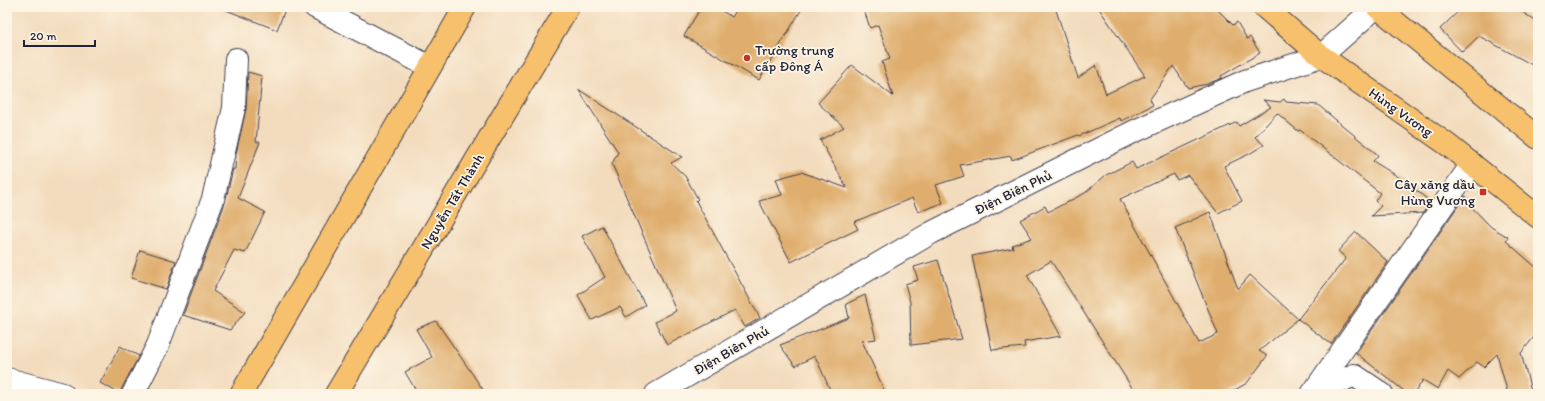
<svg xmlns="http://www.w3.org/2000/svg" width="1545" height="401" viewBox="0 0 1545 401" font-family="Itim,sans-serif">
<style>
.building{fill:#dfad6d}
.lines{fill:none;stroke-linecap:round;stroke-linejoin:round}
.minor-casing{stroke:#413e4e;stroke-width:24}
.major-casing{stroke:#413e4e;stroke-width:24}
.minor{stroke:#fff;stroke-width:22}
.major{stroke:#f7c06c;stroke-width:22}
.poi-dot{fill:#c8321e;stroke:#fcf5e5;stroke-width:1.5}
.labels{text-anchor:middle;stroke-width:3.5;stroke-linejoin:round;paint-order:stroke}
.poi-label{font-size:14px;fill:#22223b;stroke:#fcf5e5;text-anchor:start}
.street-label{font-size:14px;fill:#22223b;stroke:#fcf5e5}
</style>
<rect width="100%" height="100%" fill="#fcf5e5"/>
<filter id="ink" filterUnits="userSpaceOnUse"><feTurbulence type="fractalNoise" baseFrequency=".025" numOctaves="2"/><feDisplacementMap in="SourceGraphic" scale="8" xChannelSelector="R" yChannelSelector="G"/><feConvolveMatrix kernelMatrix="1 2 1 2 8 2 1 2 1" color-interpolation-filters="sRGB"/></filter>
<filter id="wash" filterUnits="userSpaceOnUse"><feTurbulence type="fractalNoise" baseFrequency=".012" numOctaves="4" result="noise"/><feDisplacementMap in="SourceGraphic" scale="16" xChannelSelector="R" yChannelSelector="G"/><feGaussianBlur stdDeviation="0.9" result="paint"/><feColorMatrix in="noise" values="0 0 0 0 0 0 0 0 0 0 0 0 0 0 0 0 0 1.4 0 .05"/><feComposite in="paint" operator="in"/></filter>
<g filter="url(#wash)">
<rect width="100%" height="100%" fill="#f3dcbd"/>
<g id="blocks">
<path class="building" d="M 221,7 L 286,7 L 277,30 L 221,8 Z
M 701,7 L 715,7 L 732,17 L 738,7 L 803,7 L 759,80 L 684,36 Z
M 863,7 L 1055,7 L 1078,78 L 1096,65 L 1106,94 L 1145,76 L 1098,7 L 1215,7 L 1233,25 L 1237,22 L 1247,39 L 1250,37 L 1260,53 L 1221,76 L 1222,78 L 1207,84 L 1188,88 L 1173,66 L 1150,99 L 1153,105 L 1121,121 L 1120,118 L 1079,136 L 1078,135 L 1012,160 L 1011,156 L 960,165 L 964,176 L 936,185 L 943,203 L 918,212 L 912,198 L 854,222 L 858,229 L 791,262 L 759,201 L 782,195 L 776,179 L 801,172 L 847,188 L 820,140 L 844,127 L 818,103 L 852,65 L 893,96 L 882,62 L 890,59 L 878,25 L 870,28 Z
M 1463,7 L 1515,7 L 1538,23 L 1538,68 L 1479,36 L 1462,52 L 1440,29 Z
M 248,72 L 262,76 L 256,142 L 260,142 L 238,198 L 265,212 L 245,253 L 234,250 L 213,291 L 245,312 L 230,330 L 183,315 L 225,203 L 233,169 L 235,169 L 236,154 L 246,109 Z
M 578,89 L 682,157 L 671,163 L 685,176 L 698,199 L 696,201 L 760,318 L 745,327 L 735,310 L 667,345 L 655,322 L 676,311 L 612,164 L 618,152 Z
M 1284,99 L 1286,102 L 1318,105 L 1378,155 L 1373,161 L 1400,178 L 1431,202 L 1423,213 L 1371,216 L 1381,206 L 1375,201 L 1380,193 L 1300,130 L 1298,131 L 1277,113 L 1255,137 L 1264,145 L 1249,154 L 1224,166 L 1242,201 L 1218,213 L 1188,175 L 1177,180 L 1174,174 L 1120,199 L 1199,343 L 1218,334 L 1175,228 L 1210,212 L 1238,289 L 1250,275 L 1298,319 L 1259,351 L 1267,356 L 1247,383 L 1228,394 L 1136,394 L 1051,261 L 1027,275 L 1061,336 L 1024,342 L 1025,347 L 992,350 L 972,256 L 1013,248 L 1012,245 L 1032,238 L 1020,220 L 1045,206 L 1048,212 L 1085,193 L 1106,175 L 1132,162 L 1136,169 L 1237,122 L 1239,126 L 1271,107 L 1263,100 L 1280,102 Z
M 1465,196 L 1467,197 L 1465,200 L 1491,227 L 1508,237 L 1506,241 L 1538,269 L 1538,332 L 1521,353 L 1532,394 L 1508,394 L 1497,354 L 1484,367 L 1477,362 L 1459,379 L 1448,371 L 1438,389 L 1423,380 L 1414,394 L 1408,394 L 1356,353 Z
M 602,226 L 645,305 L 626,317 L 620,307 L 592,320 L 578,295 L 605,277 L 582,236 Z
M 1356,232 L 1388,262 L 1331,344 L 1298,319 L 1346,258 L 1338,251 Z
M 140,250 L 176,261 L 166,289 L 131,278 Z
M 938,260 L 962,339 L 911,345 L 910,302 L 905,284 L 918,280 L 914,267 Z
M 865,295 L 876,339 L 862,341 L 886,394 L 832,394 L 815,356 L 795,366 L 780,345 L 849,318 L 846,304 Z
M 436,321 L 486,394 L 418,394 L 405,372 L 432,357 L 416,329 Z
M 120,346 L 139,356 L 122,388 L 121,394 L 100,383 Z"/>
</g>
</g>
<g filter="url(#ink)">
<use href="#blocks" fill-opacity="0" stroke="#413e4e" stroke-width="1"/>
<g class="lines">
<defs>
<path id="minor" d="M 315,7 L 430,67
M 7,379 L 63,394
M 133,394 L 158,345 L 213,199 L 234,108 L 236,59
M 656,394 L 931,233 L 1133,132 L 1245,81 L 1321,56 L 1376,7
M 1312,394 L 1472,164
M 1313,394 L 1354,375 L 1382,394"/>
<path id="major" d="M 1264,7 L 1321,56 L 1448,145 L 1538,217
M 1377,7 L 1538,138
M 241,394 L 465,7
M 336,394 L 568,7"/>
</defs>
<use href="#minor" class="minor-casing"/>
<use href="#major" class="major-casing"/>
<use href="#minor" class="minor"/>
<use href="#major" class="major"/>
</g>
</g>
<g class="poi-dot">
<circle cx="747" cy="58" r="4"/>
<rect x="1479" y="188" width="8" height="8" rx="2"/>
</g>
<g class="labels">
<g class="poi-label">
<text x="755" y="55">Trường trung<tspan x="755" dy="16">cấp Đông Á</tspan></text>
<text x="1475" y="189" text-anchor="end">Cây xăng dầu<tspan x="1475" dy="16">Hùng Vương</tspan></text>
</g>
<g class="street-label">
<text transform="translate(1401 112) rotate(35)" y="5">Hùng Vương</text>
<text transform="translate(1013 192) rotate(-26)" y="5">Điện Biên Phủ</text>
<text transform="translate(452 201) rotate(-59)" y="5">Nguyễn Tất Thành</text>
<text transform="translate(731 350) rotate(-30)" y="5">Điện Biên Phủ</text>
</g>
</g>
<rect width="1545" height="401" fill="none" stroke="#fcf5e5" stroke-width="24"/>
<path d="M24 40v6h71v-6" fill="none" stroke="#22223b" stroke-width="2"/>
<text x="30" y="40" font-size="12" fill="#22223b" stroke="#fcf5e5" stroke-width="3" paint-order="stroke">20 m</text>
</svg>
